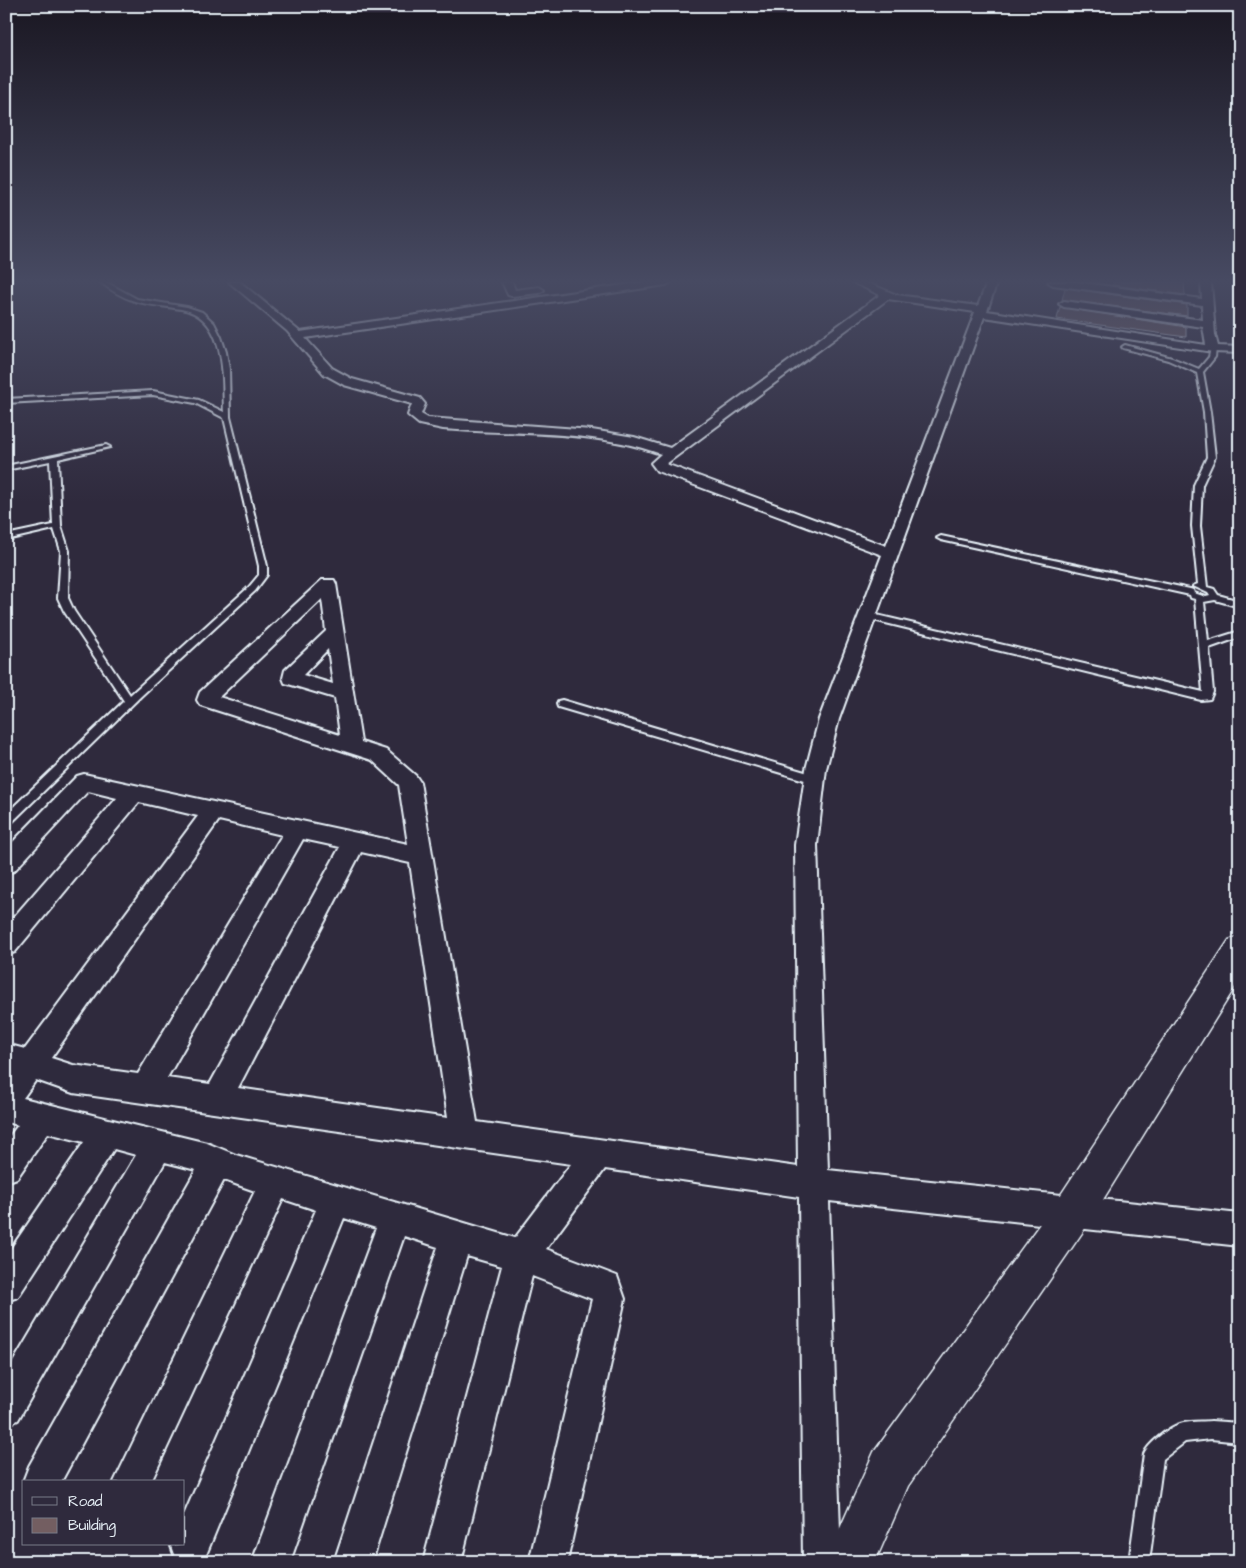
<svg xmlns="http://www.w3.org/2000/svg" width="1246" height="1568" viewBox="0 0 1246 1568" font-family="'Architects Daughter',sans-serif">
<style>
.building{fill:#735e61;stroke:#e8f1f8}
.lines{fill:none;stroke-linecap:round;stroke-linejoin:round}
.service-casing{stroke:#e8f1f8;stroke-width:4}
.minor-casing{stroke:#e8f1f8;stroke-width:4}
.tertiary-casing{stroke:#e8f1f8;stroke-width:3}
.service{fill:#2f2a3d;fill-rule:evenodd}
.minor{fill:#2f2a3d;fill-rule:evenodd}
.tertiary{fill:#2f2a3d;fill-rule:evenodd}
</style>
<rect width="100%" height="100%" fill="#2f2a3d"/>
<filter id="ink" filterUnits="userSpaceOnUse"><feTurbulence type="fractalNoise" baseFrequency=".02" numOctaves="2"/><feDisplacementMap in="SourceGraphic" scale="10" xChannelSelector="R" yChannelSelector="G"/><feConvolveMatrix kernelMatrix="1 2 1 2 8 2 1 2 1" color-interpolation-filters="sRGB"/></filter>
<g filter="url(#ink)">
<path class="building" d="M 1113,282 L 1184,282 L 1185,295 L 1113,285 Z
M 1065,288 L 1187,305 L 1187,316 L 1062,300 Z
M 1060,307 L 1186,327 L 1186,337 L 1057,319 Z"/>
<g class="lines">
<defs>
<path id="service" d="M 100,282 L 106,282 L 137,299 L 187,307 L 202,312 L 214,323 L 221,337 L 226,352 L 229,369 L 230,417 L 267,566 L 267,575 L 255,591 L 141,696 L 10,824 L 6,826 L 6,814 L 124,701 L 64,611 L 58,598 L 61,551 L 54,529 L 6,540 L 6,535 L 53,525 L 50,461 L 6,470 L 6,466 L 106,445 L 110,447 L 58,459 L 61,526 L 69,551 L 68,598 L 74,611 L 130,695 L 249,587 L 259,575 L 259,566 L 224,418 L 195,403 L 153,395 L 6,403 L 6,399 L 153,391 L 199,400 L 224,412 C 223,377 227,317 181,309 C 145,303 132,306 100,282 Z
M 1125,345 L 1172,358 L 1199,369 L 1209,357 L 1211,348 L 1216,349 L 1215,357 L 1203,372 L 1210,412 L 1215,457 L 1202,485 L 1200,526 L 1207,587 L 1214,589 L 1218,595 L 1240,601 L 1240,607 L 1215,600 L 1204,602 L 1208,641 L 1240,631 L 1240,637 L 1209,648 L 1213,692 L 1210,699 L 1201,700 L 865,618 L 863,616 L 868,613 L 1203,692 L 1195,599 L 1191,598 L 1190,595 L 941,540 L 937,538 L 941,536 L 1190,589 L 1193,590 L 1194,593 L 1206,597 L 1210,596 L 1208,593 L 1193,586 L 1198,584 L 1192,526 L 1194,485 L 1207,457 L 1204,412 L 1197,373 L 1168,360 L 1123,348 L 1122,347 Z
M 562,700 L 815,775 L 821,779 L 815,783 L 558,707 L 557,704 L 558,701 Z
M 1211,1421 L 1240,1423 L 1240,1442 L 1211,1439 L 1185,1442 L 1163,1459 L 1149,1562 L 1129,1562 L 1144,1454 C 1148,1444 1169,1427 1180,1424 C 1189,1421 1201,1422 1211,1421 Z"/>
<path id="minor" d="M 229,282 L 240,282 L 300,332 L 644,282 L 671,282 L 666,285 L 305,338 L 332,368 L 352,379 L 420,398 L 425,404 L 421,414 L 428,418 L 592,430 L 634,437 L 670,448 L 880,295 L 852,282 L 866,282 L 897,295 L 978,306 L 987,282 L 997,282 L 987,311 L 1206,345 L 1203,327 L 1064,307 L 1059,304 L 1064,301 L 1203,320 L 1202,305 L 1053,285 L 1048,282 L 1077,282 L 1202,299 L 1201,282 L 1211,282 L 1215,335 L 1218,346 L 1240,347 L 1240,353 L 1213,352 L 984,317 L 839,719 L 826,769 L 817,845 L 828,1170 L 1240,1214 L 1240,1246 L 829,1201 L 841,1562 L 803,1562 L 799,1197 L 605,1169 L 546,1249 L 617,1276 L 625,1299 L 567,1562 L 529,1562 L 592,1299 L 532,1276 L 461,1562 L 423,1562 L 502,1266 L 467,1256 L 372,1562 L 334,1562 L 438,1247 L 404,1236 L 290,1562 L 252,1562 L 376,1228 L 344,1218 L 204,1560 L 198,1562 L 176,1560 L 171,1546 L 184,1544 L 184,1515 L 316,1210 L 283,1199 L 151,1482 L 114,1482 L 255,1191 L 224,1180 L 61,1482 L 25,1482 L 24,1479 L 29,1466 L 196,1170 L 165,1162 L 18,1420 L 6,1426 L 6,1374 L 136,1155 L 114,1149 L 18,1297 L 6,1301 L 6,1256 L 84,1142 L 48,1133 L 17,1178 L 6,1182 L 6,1141 L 18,1125 L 6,1122 L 6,1074 L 8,1071 L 6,1071 L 6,1044 L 25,1049 L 198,816 L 139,802 L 15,952 L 6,955 L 6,926 L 117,798 L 88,791 L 14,871 L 6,873 L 6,849 L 77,776 L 84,774 L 408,844 L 399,785 L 372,760 L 200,705 L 197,700 L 200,692 L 322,580 L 334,580 L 336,584 L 361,742 L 386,750 L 416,776 L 420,782 L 477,1122 L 798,1167 L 795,845 L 806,769 L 819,719 L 882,555 L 657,471 L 651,463 L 661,454 C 591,429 516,435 443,429 L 419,424 L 408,415 L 412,404 L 344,385 L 324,374 L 287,331 ZM 888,299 L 975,312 L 886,546 L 666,464 ZM 322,599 L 326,631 L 285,670 L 283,678 L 285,683 L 335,698 L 340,735 L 219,697 ZM 328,649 L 333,684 L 303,675 ZM 219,820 L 282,835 L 138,1074 L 73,1065 L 51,1058 ZM 303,839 L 340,847 L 210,1084 L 167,1078 ZM 361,852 L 410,863 L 448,1118 L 238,1088 ZM 36,1080 L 73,1093 L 571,1164 L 515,1238 L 236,1155 L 207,1143 L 23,1098 Z
M 502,282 L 512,282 L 515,290 L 539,287 L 544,290 L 539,293 L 512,296 L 508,295 Z"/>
<path id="tertiary" d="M 1240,936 L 1240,979 L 1086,1227 L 908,1486 L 875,1562 L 825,1562 L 874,1452 L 1058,1199 L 1229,940 Z"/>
</defs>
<use href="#service" class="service-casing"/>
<use href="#minor" class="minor-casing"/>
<use href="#tertiary" class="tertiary-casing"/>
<use href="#service" class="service"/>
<use href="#minor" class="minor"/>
<use href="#tertiary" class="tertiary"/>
</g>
</g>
<linearGradient id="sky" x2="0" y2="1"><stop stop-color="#1a1722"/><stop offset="0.56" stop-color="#474a62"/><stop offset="1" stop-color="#474a62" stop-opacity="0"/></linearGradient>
<rect width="1246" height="502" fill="url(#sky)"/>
<rect width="1246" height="1568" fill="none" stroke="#2f2a3d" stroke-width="25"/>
<rect x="12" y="12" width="1221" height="1543" fill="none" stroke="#e8f1f8" stroke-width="2" filter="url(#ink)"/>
<rect x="22" y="1480" width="162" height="65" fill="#2f2a3d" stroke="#797a88"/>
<rect x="32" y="1497" width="25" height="8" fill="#2f2a3d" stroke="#797a88"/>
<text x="68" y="1506" font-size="15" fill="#e8f1f8">Road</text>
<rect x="32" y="1518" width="25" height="15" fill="#735e61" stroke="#797a88"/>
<text x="68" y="1530" font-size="15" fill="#e8f1f8">Building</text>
</svg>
